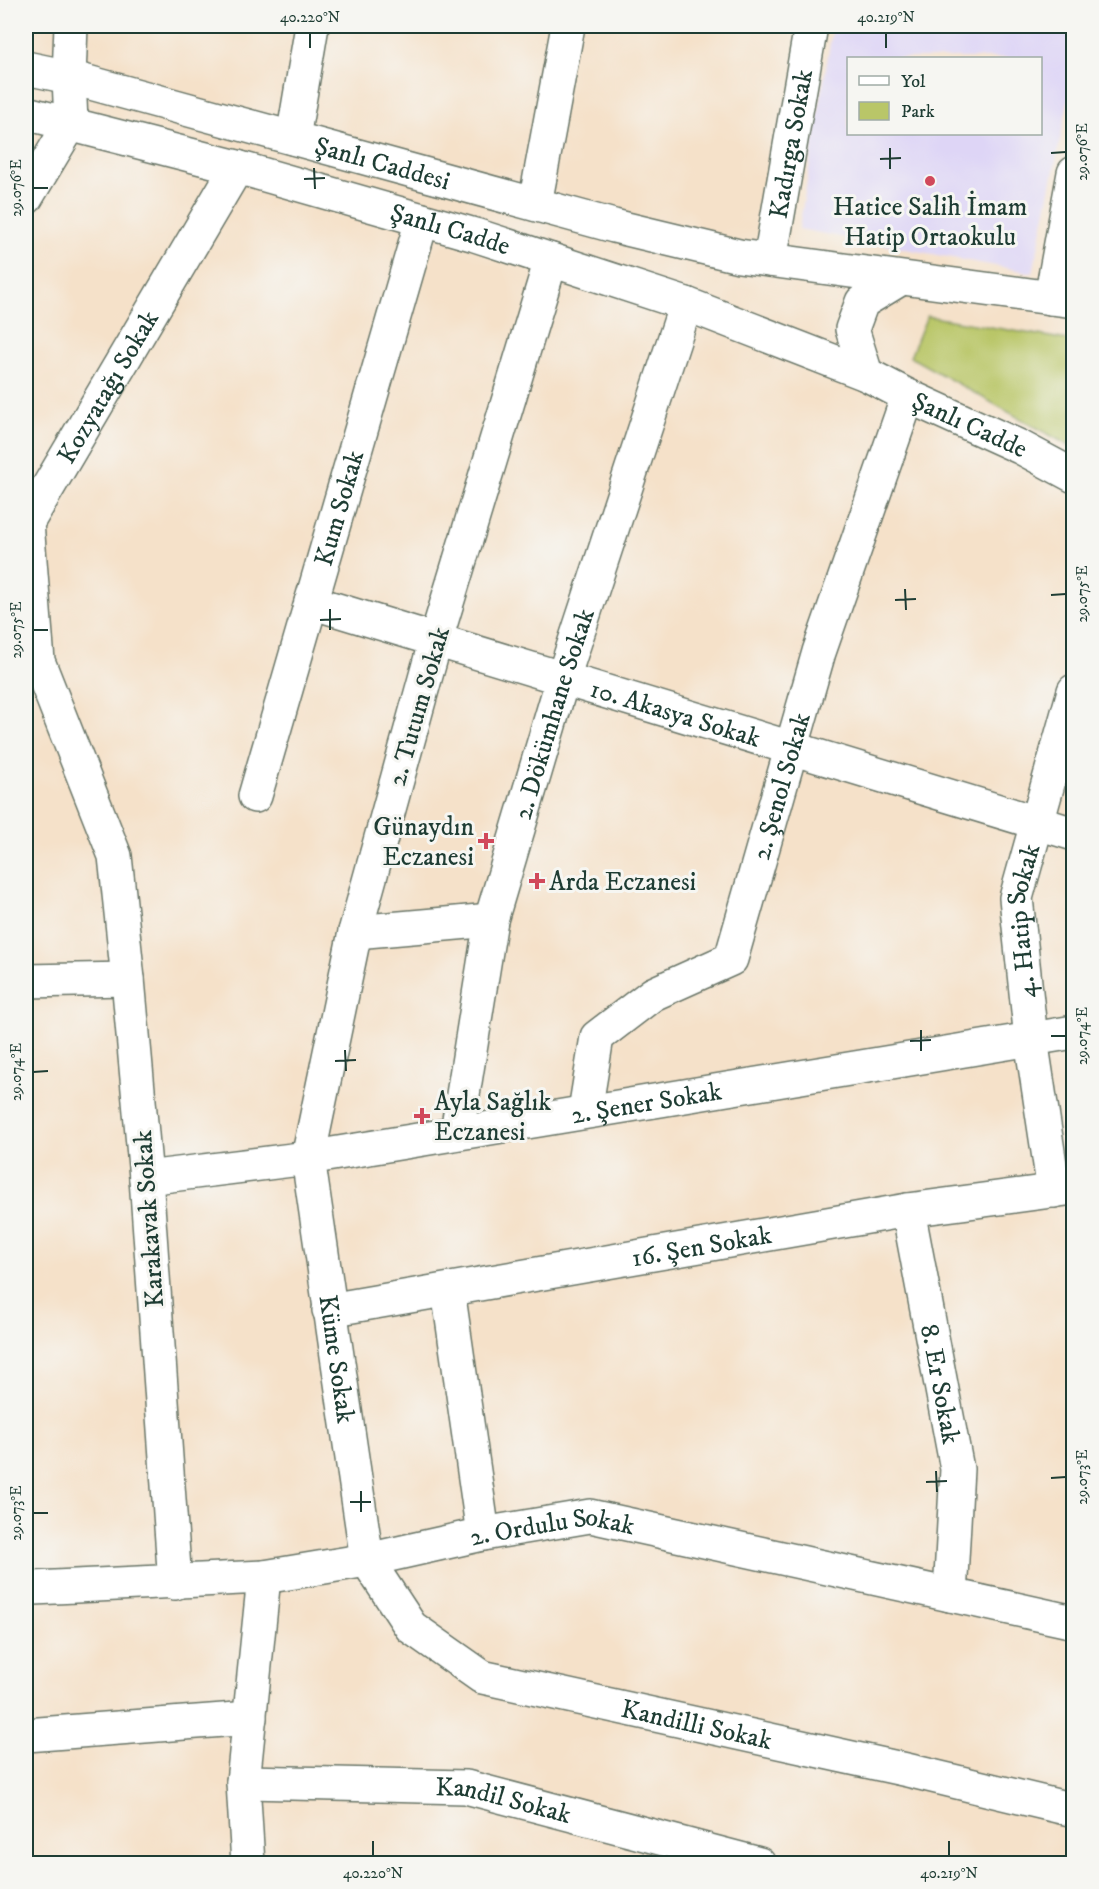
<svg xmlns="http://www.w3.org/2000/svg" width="1099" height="1889" viewBox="0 0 1099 1889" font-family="'IM FELL DW Pica',serif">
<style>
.built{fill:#ded5f6;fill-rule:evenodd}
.green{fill:#b9c668;stroke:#6c824e;stroke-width:1.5}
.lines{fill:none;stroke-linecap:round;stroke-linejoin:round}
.minor-casing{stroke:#6a7668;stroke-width:36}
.major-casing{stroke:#6a7668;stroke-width:36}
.minor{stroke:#fff;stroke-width:33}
.major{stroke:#fff;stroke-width:33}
.ticks{fill:none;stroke:#1f3d34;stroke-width:2}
.poi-dot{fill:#d1495b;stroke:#f6f6f2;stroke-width:2}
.labels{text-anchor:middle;stroke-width:6;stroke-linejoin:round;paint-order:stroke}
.street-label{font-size:26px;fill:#1f3d34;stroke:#f6f6f2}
.poi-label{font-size:26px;fill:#1f3d34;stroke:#f6f6f2;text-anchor:start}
.neatline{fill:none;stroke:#1f3d34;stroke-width:2}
.ticks-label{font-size:15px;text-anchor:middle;fill:#1f3d34}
</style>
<rect width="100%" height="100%" fill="#f6f6f2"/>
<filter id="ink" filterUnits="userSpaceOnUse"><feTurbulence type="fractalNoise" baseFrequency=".0167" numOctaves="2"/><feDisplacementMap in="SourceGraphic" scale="12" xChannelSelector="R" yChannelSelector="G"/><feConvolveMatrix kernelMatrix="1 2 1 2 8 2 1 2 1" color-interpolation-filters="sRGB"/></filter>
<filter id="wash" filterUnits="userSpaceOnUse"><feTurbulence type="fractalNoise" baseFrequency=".008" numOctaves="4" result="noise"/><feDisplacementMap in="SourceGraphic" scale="24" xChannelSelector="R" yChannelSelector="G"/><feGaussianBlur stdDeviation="1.35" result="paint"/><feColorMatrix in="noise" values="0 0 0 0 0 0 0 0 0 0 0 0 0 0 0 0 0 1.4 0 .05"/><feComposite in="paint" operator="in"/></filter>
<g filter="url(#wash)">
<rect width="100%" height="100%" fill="#f5e1c9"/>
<path class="built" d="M 833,26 L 1073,26 L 1073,77 L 1033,273 L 799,229 ZM 848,58 L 1040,58 L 1040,134 L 848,134 Z"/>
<path class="green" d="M 927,316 L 1073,341 L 1073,448 L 910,357 Z"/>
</g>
<g filter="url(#ink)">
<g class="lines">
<defs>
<g id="minor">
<path d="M 293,138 L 312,26"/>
<path d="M 26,198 L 71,123 L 69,77 L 71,26"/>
<path d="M 535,204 L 568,26"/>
<path id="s1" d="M 551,260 L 436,639 L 355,932 L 308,1158 L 367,1560 L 411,1627 L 482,1677 L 907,1770 L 1074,1810"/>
<path id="s2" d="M 770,260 L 811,26"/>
<path d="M 1051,298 L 1074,173"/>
<path id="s3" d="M 311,602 L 1074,834"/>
<path id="s4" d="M 255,796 L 422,220"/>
<path d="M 355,932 L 491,920"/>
<path d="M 26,981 L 128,979"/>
<path id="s5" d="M 585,1111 L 597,1037 L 653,994 L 731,959 L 819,652 L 908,396"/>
<path id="s6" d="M 457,1132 L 491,920 L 563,678 L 686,304"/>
<path id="s7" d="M 146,1178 L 308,1158 L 1074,1032"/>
<path id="s8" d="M 1054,1191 L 1031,1039 L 1016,898 L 1074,691"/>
<path id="s9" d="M 908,1210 L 957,1469 L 950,1595"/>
<path d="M 448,1290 L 483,1534"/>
<path id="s10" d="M 329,1310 L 908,1210 L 1074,1188"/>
<path id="s11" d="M 175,1583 L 146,1178 L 128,979 L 115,856 L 38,661 L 27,523 L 237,167"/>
<path id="s12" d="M 26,1587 L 34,1588 L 264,1577 L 367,1560 L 483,1534 L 590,1516 L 1074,1622"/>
<path d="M 26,1735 L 250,1718"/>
<path id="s13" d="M 243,1782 L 466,1787 L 759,1864"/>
<path d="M 248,1864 L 243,1782 L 264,1577"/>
</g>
<g id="major">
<path id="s14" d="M 26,68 L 69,77 L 614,226 L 739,256 L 1074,301"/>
<path id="s15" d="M 26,113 L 237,167 L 475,235 L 686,304 L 866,374"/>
<path id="s16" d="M 900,279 L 862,302 L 852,329 L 866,374 L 908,396 L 1020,447 L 1074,476"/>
</g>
</defs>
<use href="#minor" class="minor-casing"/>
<use href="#major" class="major-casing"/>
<use href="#minor" class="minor"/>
<use href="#major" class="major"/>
</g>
</g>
<path class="ticks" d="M 310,33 L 310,48M 886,33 L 886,48M 890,148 L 890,169M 1051,153 L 1066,152M 880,159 L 901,158M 314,168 L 315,189M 304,179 L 325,178M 33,188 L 48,188M 905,589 L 906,610M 1051,595 L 1066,594M 895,600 L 916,599M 330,609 L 330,630M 320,620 L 341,619M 33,630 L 48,630M 921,1030 L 921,1051M 1051,1036 L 1066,1036M 910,1041 L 931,1040M 345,1050 L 346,1071M 335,1061 L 356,1060M 33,1072 L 48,1071M 936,1471 L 937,1492M 1051,1478 L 1066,1477M 926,1482 L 947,1481M 361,1491 L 361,1512M 350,1502 L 371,1502M 33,1513 L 48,1513M 373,1841 L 373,1856M 949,1841 L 949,1856"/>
<g class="poi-dot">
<circle cx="930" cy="181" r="6"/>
<path d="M483 832h6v6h6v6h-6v6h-6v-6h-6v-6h6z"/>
<path d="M534 872h6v6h6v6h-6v6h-6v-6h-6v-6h6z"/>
<path d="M419 1107h6v6h6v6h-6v6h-6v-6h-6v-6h6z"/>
</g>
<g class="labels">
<g class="street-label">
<text dy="9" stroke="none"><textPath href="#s2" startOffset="118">Kadırga Sokak</textPath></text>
<text dy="9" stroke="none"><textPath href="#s14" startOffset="369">Şanlı Caddesi</textPath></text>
<text dy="9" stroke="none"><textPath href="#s15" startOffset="440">Şanlı Cadde</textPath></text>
<text dy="9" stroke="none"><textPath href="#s11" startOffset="1236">Kozyatağı Sokak</textPath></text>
<text dy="9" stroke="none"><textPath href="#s16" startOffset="236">Şanlı Cadde</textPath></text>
<text dy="9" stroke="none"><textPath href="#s4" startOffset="300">Kum Sokak</textPath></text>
<text transform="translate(418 706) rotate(-74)" y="9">2. Tutum Sokak</text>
<text dy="9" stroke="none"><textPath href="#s3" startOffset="381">10. Akasya Sokak</textPath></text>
<text dy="9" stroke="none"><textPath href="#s6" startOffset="430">2. Dökümhane Sokak</textPath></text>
<text dy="9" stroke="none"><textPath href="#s5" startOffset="411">2. Şenol Sokak</textPath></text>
<text dy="9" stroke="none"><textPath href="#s8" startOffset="273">4. Hatip Sokak</textPath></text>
<text dy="9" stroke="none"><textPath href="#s7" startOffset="506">2. Şener Sokak</textPath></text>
<text transform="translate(148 1219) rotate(-94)" y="9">Karakavak Sokak</text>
<text dy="9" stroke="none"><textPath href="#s10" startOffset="378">16. Şen Sokak</textPath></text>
<text dy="9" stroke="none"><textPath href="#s1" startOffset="1134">Küme Sokak</textPath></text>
<text dy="9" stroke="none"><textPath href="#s9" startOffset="177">8. Er Sokak</textPath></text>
<text dy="9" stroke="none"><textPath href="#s12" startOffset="532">2. Ordulu Sokak</textPath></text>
<text dy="9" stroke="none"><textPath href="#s1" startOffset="1724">Kandilli Sokak</textPath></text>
<text dy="9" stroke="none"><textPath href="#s13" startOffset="262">Kandil Sokak</textPath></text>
</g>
<g class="poi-label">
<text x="930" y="215" text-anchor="middle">Hatice Salih İmam<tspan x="930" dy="30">Hatip Ortaokulu</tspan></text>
<text x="474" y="835" text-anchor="end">Günaydın<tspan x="474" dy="30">Eczanesi</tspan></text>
<text x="549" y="890">Arda Eczanesi</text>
<text x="434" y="1110">Ayla Sağlık<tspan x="434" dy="30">Eczanesi</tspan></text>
</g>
</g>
<rect width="1099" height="1889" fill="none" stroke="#f6f6f2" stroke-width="66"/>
<rect x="847" y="57" width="195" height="78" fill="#f6f6f2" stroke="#a0aca6" stroke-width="1.5"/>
<rect x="859" y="76" width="30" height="9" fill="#ffffff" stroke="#a0aca6" stroke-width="1.5"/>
<text x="901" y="87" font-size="18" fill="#1f3d34">Yol</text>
<rect x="859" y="102" width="30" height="18" fill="#b9c668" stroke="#a0aca6" stroke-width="1.5"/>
<text x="901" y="117" font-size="18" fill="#1f3d34">Park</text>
<rect x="33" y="33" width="1033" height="1823" class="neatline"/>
<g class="ticks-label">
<text x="310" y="22">40.220°N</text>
<text x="886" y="22">40.219°N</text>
<text transform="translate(1082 152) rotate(-90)" y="5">29.076°E</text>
<text transform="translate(16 188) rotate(-90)" y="5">29.076°E</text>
<text transform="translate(1082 594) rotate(-90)" y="5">29.075°E</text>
<text transform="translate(16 630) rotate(-90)" y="5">29.075°E</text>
<text transform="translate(1082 1036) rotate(-90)" y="5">29.074°E</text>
<text transform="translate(16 1072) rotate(-90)" y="5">29.074°E</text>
<text transform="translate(1082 1477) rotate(-90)" y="5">29.073°E</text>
<text transform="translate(16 1513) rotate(-90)" y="5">29.073°E</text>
<text x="373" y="1878">40.220°N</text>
<text x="949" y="1878">40.219°N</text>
</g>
</svg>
